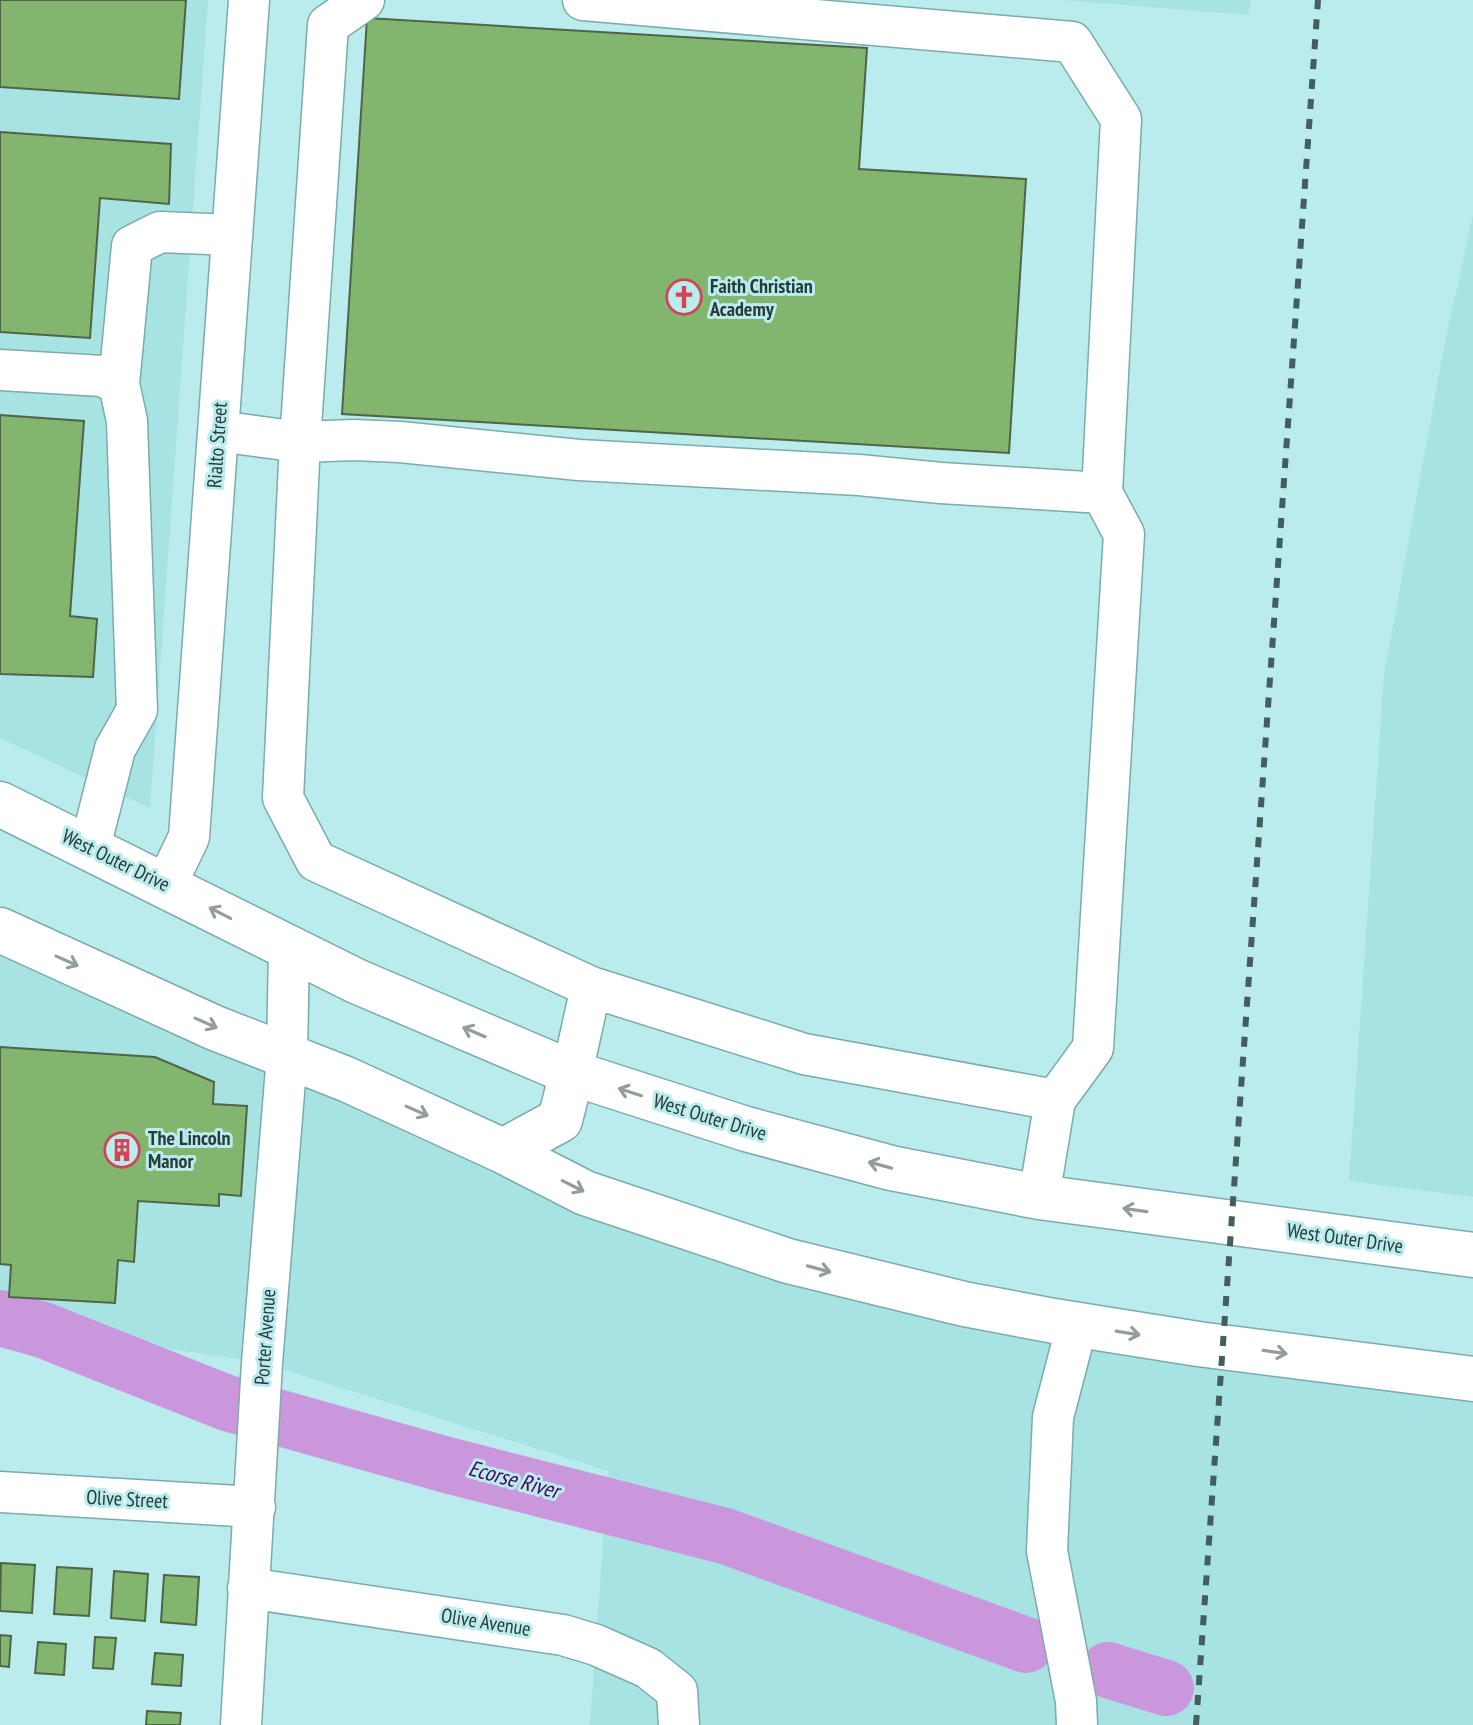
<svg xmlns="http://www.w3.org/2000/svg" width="1473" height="1725" viewBox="0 0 1473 1725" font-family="'PT Sans Narrow',sans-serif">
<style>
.built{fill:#a7e3e3}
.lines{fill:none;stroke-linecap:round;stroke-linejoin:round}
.river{stroke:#ca97dd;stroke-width:56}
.building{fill:#82b56d;stroke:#506448;stroke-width:2}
.minor-casing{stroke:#7babab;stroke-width:43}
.major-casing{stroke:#7babab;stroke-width:47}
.minor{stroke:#fff;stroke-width:40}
.major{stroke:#fff;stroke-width:44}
.rail{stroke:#445e5e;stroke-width:6;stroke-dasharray:10 10;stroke-linecap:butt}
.oneway{stroke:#939d9d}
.labels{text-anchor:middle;stroke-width:6;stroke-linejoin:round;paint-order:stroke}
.poi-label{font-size:20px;font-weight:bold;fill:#273b3b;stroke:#bbeced;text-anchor:start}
.street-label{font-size:20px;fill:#273b3b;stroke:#bbeced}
.water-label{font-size:22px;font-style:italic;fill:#48035b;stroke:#bbeced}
</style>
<rect width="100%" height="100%" fill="#bbeced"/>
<path class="built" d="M 0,0 L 208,0 L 150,808 L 0,738 Z
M 1061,0 L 1250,0 L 1249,15 Z
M 1473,215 L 1473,1197 L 1349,1181 L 1384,675 L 1445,342 Z
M 0,930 L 701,1233 L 1473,1379 L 1473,1725 L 590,1725 L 608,1471 L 262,1363 L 43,1330 L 0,1319 Z"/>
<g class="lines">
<path class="river" d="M 0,1318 L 43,1330 L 227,1403 L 447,1465 L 725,1536 L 1026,1645
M 1108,1670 L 1166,1688"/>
</g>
<path class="building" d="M 0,0 L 186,0 L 179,99 L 0,87 Z
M 367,18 L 867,48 L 859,169 L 1026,179 L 1009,453 L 342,414 Z
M 0,132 L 171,144 L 169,204 L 100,198 L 90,338 L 0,332 Z
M 0,415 L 84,421 L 70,616 L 97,619 L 93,677 L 0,674 Z
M 0,1047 L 155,1057 L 214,1082 L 213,1104 L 247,1106 L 241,1196 L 219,1194 L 219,1206 L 138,1201 L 134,1262 L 118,1260 L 115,1303 L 9,1297 L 11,1265 L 0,1264 Z
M 1,1563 L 35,1565 L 32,1613 L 0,1611 Z
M 57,1567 L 92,1569 L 89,1616 L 54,1614 Z
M 114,1571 L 148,1574 L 145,1621 L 111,1618 Z
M 164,1575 L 199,1577 L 196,1625 L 161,1622 Z
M 0,1635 L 11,1636 L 9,1667 L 0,1666 Z
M 95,1637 L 116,1638 L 113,1669 L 93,1668 Z
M 38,1642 L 66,1644 L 64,1675 L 35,1673 Z
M 155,1653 L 183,1655 L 181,1686 L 152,1684 Z
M 147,1711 L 181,1713 L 180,1725 L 146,1725 Z"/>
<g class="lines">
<defs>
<path id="minor" d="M 583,0 L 1072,42 L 1121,119 L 1102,493
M 0,370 L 102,376 L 119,384
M 218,431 L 300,442 L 328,25 L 364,0
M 90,847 L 115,749 L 137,710 L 127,421 L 119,384 L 132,246 L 160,232 L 232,235
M 166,885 L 189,837 L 249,0
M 572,1073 L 591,987
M 1039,1197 L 1055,1100 L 804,1054 L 591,987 L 316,861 L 283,798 L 300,442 L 354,440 L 400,442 L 579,460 L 859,475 L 941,483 L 1102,493 L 1124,534 L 1093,1048 L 1055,1100
M 0,1492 L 255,1507
M 248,1588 L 563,1635 L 596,1645 L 648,1668 L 677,1691 L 679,1725
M 241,1725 L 262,1363 L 287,1056 L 289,949
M 1077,1725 L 1076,1701 L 1047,1551 L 1053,1417 L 1077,1325"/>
<path id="major" d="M 0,804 L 356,981 L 572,1073 L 746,1129 L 891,1168 L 1039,1197 L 1473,1255
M 0,930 L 215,1028 L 346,1079 L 503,1151 L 585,1193 L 788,1261 L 964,1304 L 1054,1321 L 1198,1344 L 1473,1379
M 503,1151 L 560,1120 L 572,1073"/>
</defs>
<use href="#minor" class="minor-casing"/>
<use href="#major" class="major-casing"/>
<use href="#minor" class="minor"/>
<use href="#major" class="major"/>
<path class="rail" d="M 1196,1725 L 1318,0"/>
</g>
<defs><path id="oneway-shaft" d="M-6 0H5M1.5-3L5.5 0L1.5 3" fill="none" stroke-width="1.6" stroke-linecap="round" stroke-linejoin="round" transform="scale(2)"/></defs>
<g class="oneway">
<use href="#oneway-shaft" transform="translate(220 913) rotate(-153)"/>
<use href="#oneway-shaft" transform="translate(67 961) rotate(24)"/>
<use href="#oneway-shaft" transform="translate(206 1023) rotate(24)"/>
<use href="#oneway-shaft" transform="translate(474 1032) rotate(-157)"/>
<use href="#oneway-shaft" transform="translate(630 1092) rotate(-162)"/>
<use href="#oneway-shaft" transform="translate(417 1111) rotate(24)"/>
<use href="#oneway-shaft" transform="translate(880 1165) rotate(-165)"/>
<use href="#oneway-shaft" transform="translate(573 1186) rotate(27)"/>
<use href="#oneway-shaft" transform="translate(1135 1210) rotate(-172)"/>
<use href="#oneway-shaft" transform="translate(819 1269) rotate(15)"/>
<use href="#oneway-shaft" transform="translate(1128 1333) rotate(9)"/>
<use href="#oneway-shaft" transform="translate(1275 1352) rotate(8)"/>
</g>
<defs>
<symbol id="church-ring" viewBox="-11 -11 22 22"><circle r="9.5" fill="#bbeced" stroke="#d34256" stroke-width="1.5"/><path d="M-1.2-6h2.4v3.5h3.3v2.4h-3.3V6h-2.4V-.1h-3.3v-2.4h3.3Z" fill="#d34256"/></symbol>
<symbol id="building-ring" viewBox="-11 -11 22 22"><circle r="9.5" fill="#bbeced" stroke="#d34256" stroke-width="1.5"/><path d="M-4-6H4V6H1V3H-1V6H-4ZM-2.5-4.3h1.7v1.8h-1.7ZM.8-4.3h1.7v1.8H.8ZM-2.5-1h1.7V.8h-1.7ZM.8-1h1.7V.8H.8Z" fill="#d34256"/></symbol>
</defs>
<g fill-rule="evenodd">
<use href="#church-ring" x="664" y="277" width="40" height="40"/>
<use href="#building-ring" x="102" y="1130" width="40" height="40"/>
</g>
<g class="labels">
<g class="poi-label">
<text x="710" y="293">Faith Christian<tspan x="710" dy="23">Academy</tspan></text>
<text x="148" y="1145">The Lincoln<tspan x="148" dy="23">Manor</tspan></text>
</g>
<g class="street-label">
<text transform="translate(217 445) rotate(-86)" y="7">Rialto Street</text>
<text transform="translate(116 860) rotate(26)" y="7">West Outer Drive</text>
<text transform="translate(710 1117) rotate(17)" y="7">West Outer Drive</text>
<text transform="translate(1345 1238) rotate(8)" y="7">West Outer Drive</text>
<text transform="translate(265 1337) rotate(-86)" y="7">Porter Avenue</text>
<text transform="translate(127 1499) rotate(3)" y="7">Olive Street</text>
<text transform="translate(486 1622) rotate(9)" y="7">Olive Avenue</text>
</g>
<g class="water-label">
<text transform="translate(514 1479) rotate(15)" y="8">Ecorse River</text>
</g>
</g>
</svg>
